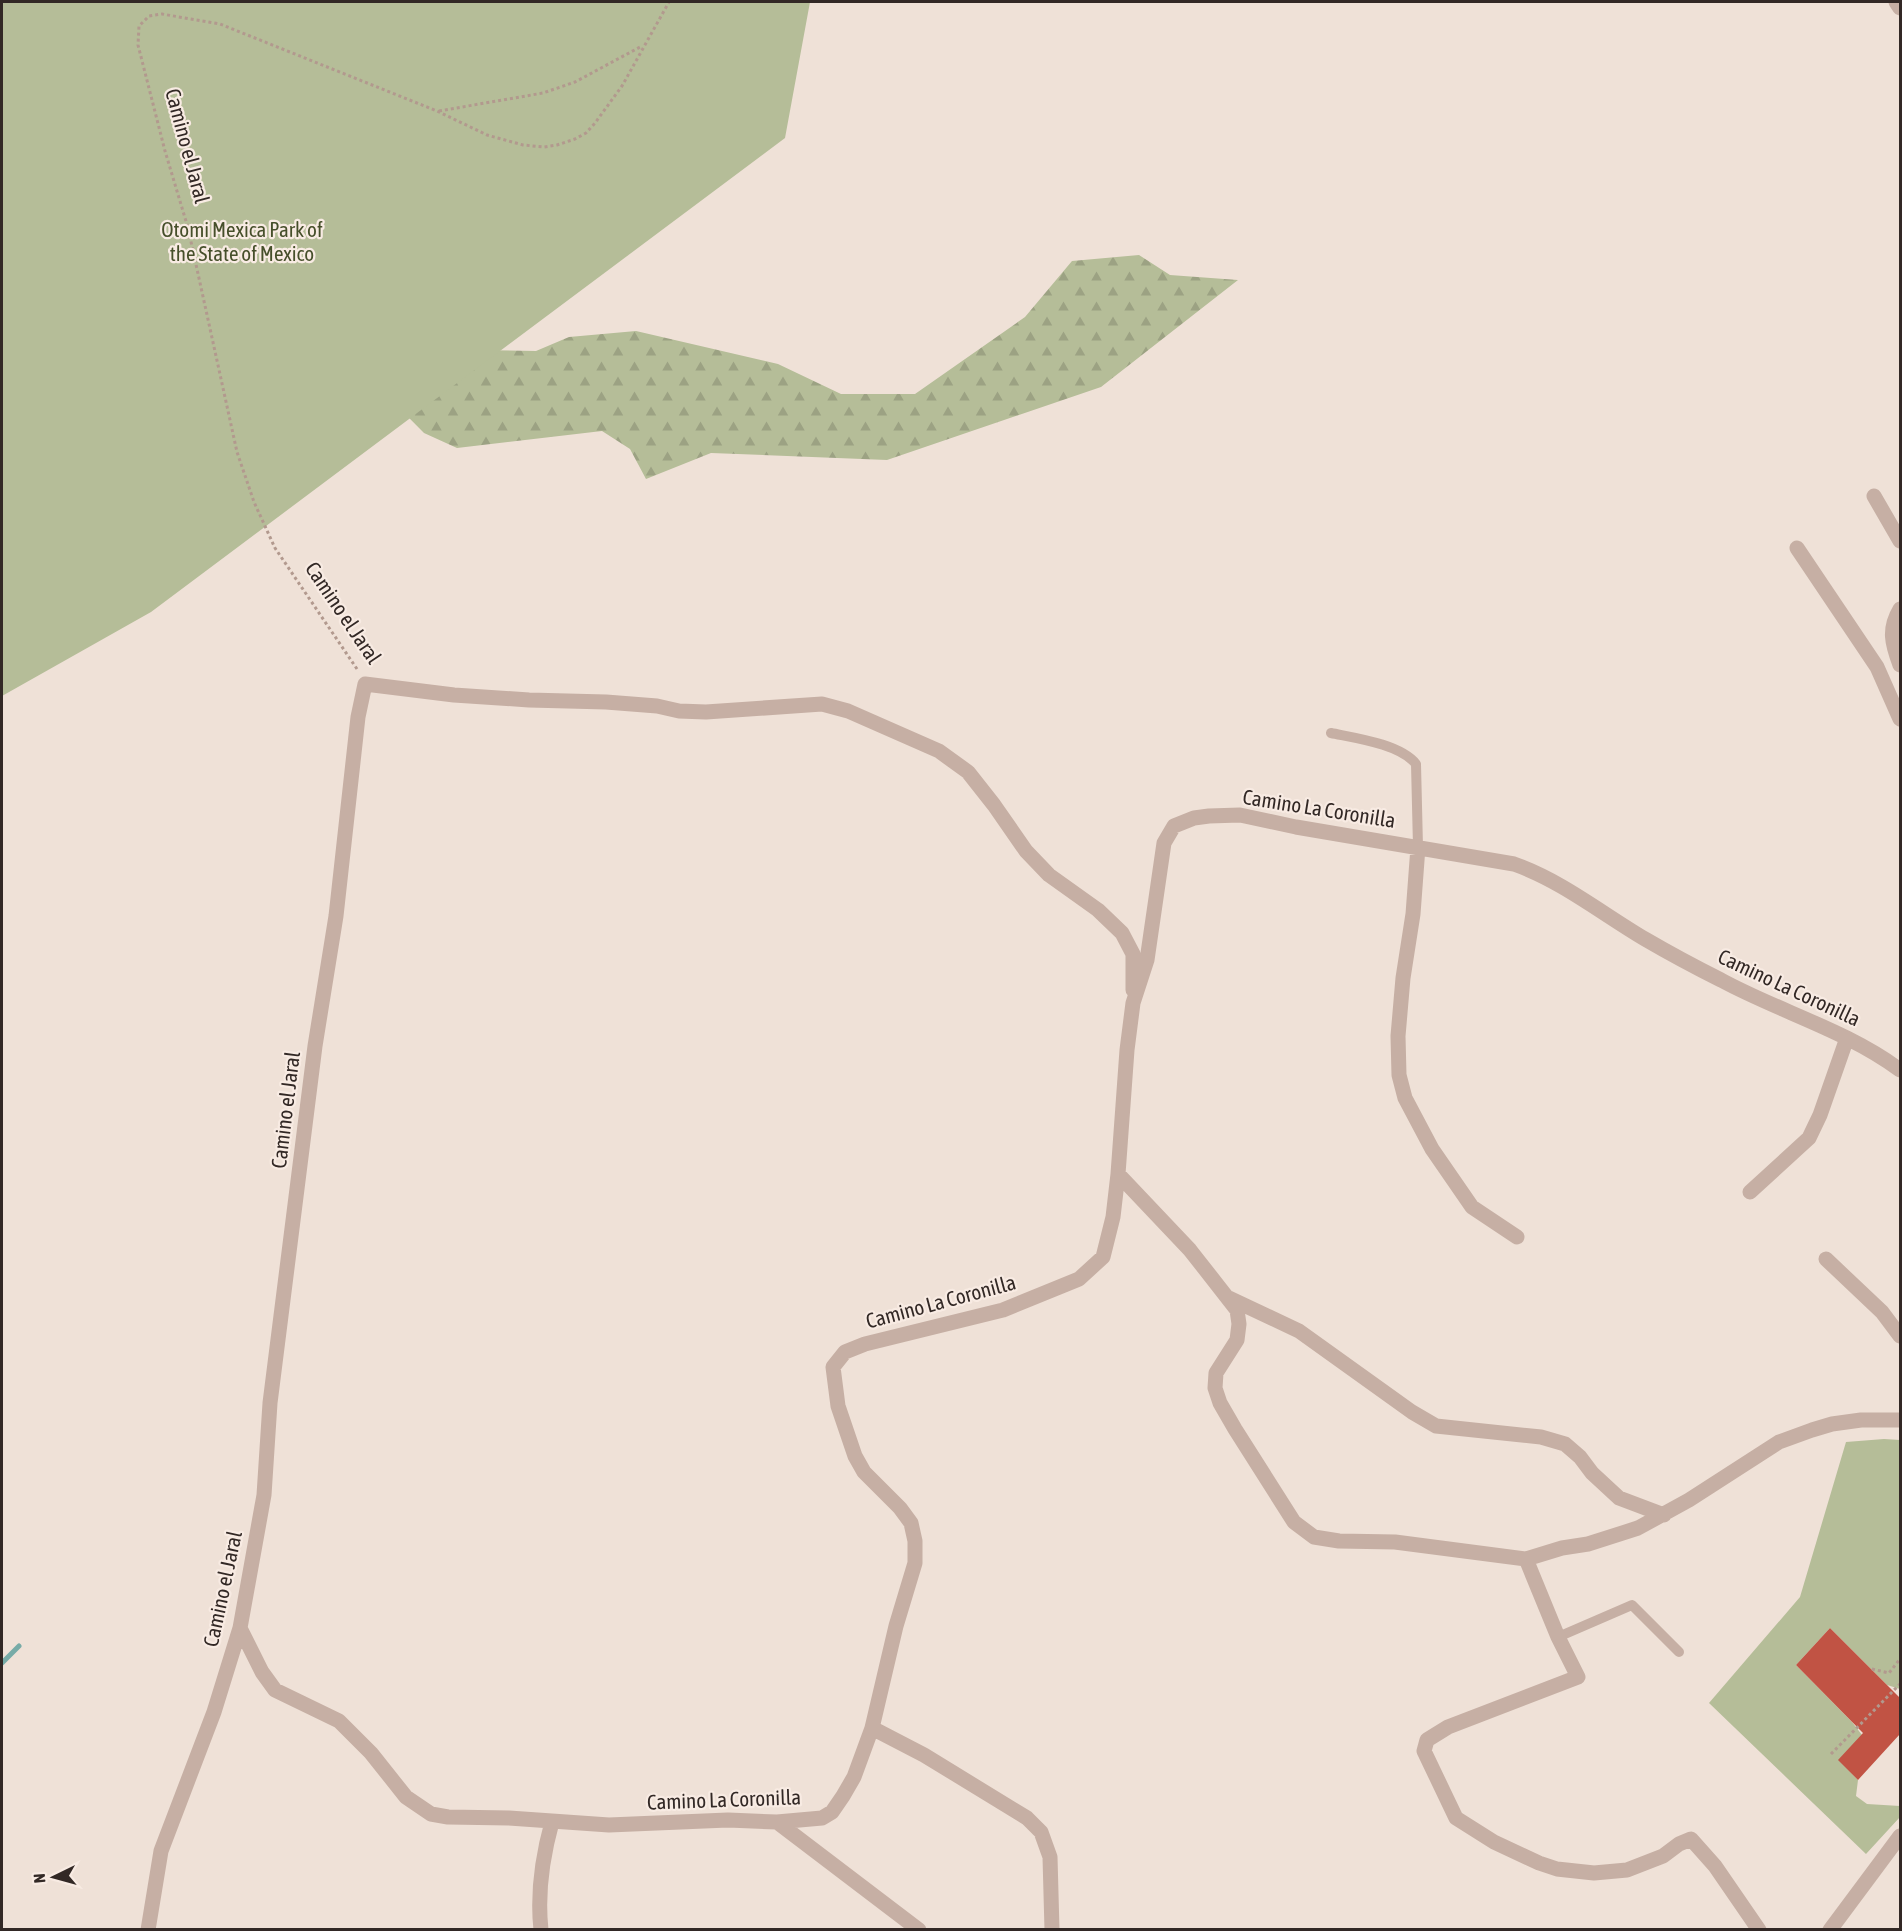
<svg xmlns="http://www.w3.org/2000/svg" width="1902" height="1931" viewBox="0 0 1902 1931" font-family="'Asap Condensed',sans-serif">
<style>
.forest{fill:url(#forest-firs)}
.green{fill:#b5bd98}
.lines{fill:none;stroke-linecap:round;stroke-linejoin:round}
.stream{stroke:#77aba7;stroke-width:5}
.building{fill:#c15344}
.path{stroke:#b2998e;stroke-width:3;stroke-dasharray:3 3;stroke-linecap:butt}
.service{stroke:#c6afa4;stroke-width:10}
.minor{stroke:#c6afa4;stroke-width:15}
.labels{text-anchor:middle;stroke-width:4.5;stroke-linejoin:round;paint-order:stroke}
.street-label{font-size:21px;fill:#322825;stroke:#f8ebe3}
.park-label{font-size:21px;fill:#464f2a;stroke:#f8ebe3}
</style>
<defs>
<pattern id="forest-firs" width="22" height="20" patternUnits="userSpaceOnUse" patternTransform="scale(1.5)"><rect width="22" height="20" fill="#b5bd98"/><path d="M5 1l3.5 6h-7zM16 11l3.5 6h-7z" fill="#9ca283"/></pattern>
</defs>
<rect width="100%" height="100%" fill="#efe1d7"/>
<path class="forest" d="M 1139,255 L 1170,275 L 1238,280 L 1101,387 L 887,460 L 711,453 L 646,479 L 630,449 L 602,431 L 457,448 L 424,433 L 321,329 L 471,350 L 536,351 L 569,337 L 636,331 L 778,364 L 841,394 L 915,394 L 1025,317 L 1072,261 Z"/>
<path class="green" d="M 2,2 L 810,2 L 785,138 L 151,612 L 2,696 Z
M 1884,1439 L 1900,1440 L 1900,1689 L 1887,1685 L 1830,1628 L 1796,1665 L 1852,1722 L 1862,1735 L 1839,1760 L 1858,1780 L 1856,1796 L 1867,1804 L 1900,1806 L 1900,1817 L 1866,1854 L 1709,1703 L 1800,1597 L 1846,1442 Z"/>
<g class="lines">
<path class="stream" d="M 2,1663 L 19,1646"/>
</g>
<path class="building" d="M 1830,1628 L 1900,1698 L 1900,1734 L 1858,1780 L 1838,1760 L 1863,1733 L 1796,1665 Z"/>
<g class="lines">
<path class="path" d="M 439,111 L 543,93 L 575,82 L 642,46
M 357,669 L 275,548 L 254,502 L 237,452 L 188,228 L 165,151 L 138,45 L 139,26 L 149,16 L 162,14 L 220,24 L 437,111 L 487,135 L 523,145 L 544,147 L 557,145 L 575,139 L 586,133 L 595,123 L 622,86 L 669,2
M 1872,1669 L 1889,1673 L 1900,1659
M 1831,1754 L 1900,1684"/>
<path class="service" d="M 1331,733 C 1355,738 1400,744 1416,764 L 1418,847
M 1558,1637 L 1632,1605 L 1679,1652"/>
<path class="minor" d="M 1896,2 L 1900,8
M 1874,496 L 1900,541
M 1797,548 L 1877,667 L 1900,719
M 1900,609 C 1888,629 1892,644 1900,665
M 1418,847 L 1413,914 L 1403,978 L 1398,1036 L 1399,1075 L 1405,1098 L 1432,1149 L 1472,1207 L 1517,1237
M 1118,1174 L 1190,1250 L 1237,1310 L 1239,1324 L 1237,1340 L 1216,1373 L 1215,1388 L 1220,1403 L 1235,1429 L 1294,1522 L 1314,1537 L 1339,1541 L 1395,1542 L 1526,1559 L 1562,1548 L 1588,1544 L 1638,1528 L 1689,1500 L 1779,1442 L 1812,1430 L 1832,1424 L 1861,1420 L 1900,1420
M 1750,1192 L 1809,1138 L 1820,1115 L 1847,1038
M 1826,1259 L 1882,1312 L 1900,1336
M 1229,1298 L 1299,1331 L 1412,1412 L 1436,1426 L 1541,1437 L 1565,1444 L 1580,1457 L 1592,1473 L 1619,1498 L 1664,1515
M 1526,1559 L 1558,1637 L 1578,1677 L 1448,1727 L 1427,1740 L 1424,1751 L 1456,1818 L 1494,1842 L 1539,1863 L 1557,1869 L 1594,1873 L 1627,1870 L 1663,1856 L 1679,1844 L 1691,1839 L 1715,1866 L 1759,1930
M 240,1628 L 262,1672 L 275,1690 L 339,1721 L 371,1753 L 406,1797 L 431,1814 L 448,1817 L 509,1818 L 609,1825 L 728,1820 L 777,1822 L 822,1818 L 832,1812 L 843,1796 L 854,1777 L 872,1728 L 896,1626 L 915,1563 L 915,1541 L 911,1523 L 900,1508 L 864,1472 L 855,1456 L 838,1406 L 833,1367 L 845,1352 L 865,1344 L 1003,1310 L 1079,1279 L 1103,1257 L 1113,1217 L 1118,1174 L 1127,1050 L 1133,1003 L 1147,960 L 1164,843 L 1174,826 L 1194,818 L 1209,816 L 1240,815 L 1296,827 L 1514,864 C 1562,881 1601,913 1645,939 C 1669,953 1695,967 1721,980 C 1780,1012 1846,1030 1900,1070
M 872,1728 L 924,1755 L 1027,1818 L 1041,1832 L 1050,1857 L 1052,1930
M 777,1822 L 919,1930
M 148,1930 L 161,1851 L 214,1712 L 240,1628 L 264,1495 L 270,1403 L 315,1046 L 336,916 L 358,717 L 365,684 L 454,695 L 529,700 L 606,702 L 657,706 L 679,711 L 706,712 L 822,704 L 848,711 L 939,751 L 968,772 L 994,805 L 1026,851 L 1049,875 L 1098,910 L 1122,933 L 1133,954 L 1133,990
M 541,1930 C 537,1893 542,1858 552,1822
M 1830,1930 L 1900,1836"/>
</g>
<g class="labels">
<g class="street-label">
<text transform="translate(187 146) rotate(75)" y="7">Camino el Jaral</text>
<text transform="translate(343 613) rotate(56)" y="7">Camino el Jaral</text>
<text transform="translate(1319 809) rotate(9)" y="7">Camino La Coronilla</text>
<text transform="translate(1789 988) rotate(25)" y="7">Camino La Coronilla</text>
<text transform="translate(286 1110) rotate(-83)" y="7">Camino el Jaral</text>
<text transform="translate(941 1302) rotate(-15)" y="7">Camino La Coronilla</text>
<text transform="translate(223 1589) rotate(-78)" y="7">Camino el Jaral</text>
<text transform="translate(724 1800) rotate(-2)" y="7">Camino La Coronilla</text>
</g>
<g class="park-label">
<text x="242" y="237">Otomi Mexica Park of<tspan x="242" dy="24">the State of Mexico</tspan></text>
</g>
</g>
<rect width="1902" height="1931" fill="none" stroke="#322825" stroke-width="6"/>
<g transform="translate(54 1877) rotate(265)" stroke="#f8ebe3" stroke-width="4.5" paint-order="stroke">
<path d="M0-4.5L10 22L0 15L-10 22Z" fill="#322825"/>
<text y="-9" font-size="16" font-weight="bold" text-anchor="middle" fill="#322825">N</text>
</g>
</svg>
